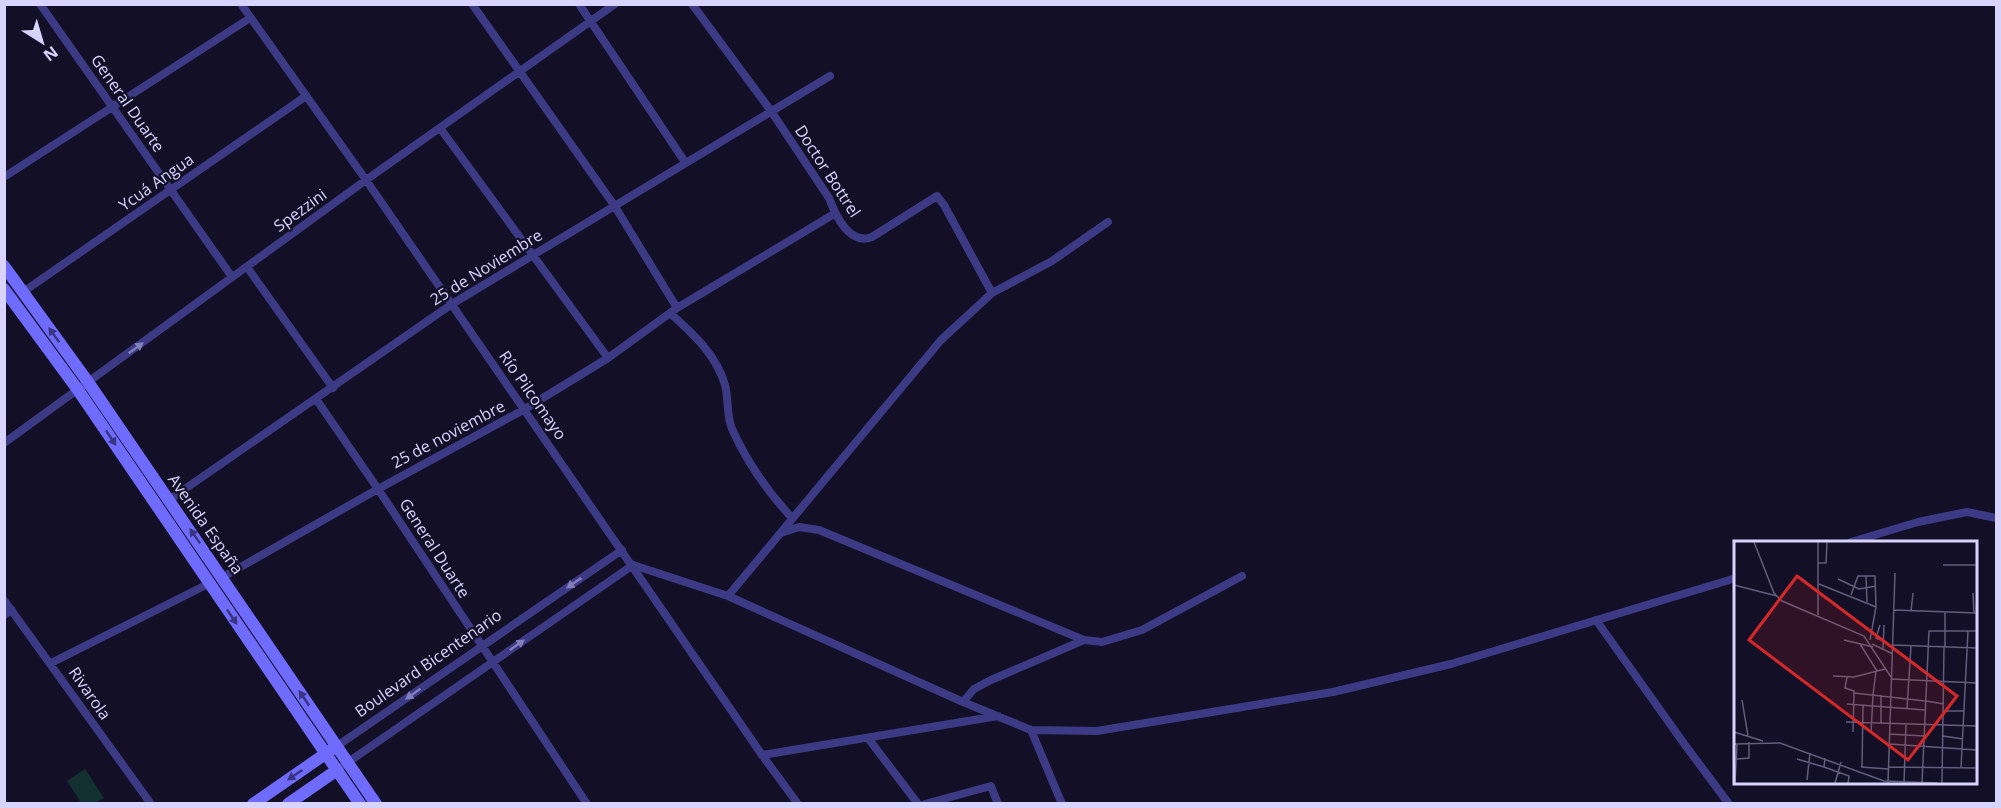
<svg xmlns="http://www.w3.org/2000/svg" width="2001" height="808" viewBox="0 0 2001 808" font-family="'Open Sans',sans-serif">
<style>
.green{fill:#12302f}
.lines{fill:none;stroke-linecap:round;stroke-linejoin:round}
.street{stroke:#3d3a85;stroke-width:8}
.secondary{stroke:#6f6bff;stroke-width:12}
.oneway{fill:#38347d}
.oneway2{fill:#837fbc}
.labels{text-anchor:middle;stroke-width:4.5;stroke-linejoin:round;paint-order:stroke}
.street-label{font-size:16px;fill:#d9d4ff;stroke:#130f26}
.inset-road{fill:none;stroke:#625e7d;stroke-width:1.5}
.view{fill:#d62828;fill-opacity:0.15;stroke:#d62828;stroke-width:3}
.inset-edge{fill:none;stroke:#d9d4ff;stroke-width:3}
</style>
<rect width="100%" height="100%" fill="#130f26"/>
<path class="green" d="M 85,769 L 104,798 L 95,803 L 81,803 L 67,781 Z"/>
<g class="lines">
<path class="street" d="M 40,4 L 232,277
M 241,4 L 366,180 L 762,755 L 798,804
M 472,4 L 614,205 L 677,308
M 579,4 L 685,162
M 692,4 L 771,111 L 829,198 C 835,214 849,246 872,237 L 937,196 L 944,205 L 992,293
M 440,128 L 608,358
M 4,177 L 250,18
M 247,267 L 333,388
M 23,292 L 306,96
M 670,313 C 693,334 716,354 725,385 C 729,399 726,418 733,431 C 747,462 769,493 792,518
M 316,399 L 378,489 L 587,804
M 4,443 L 366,180 L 615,4
M 169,500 L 452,304 L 830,76
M 781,533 L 799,527 L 819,530 L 1084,640
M 1851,542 L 1918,522 L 1967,512 L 1996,518
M 633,565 L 728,596 L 963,702 L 1031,730 L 1097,731 L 1333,692 L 1451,664 L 1736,578
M 223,577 L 378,489 L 525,409 L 608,358 L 677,308 L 834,214
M 728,596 L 941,340 L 992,293 L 1052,261 L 1108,222
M 4,600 L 151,804
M 4,615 L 12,610
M 1596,620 L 1685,745 L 1729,804
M 51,663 L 210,583
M 963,702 L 974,689 L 991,680 L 1084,640 L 1102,642 L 1142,630 L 1242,576
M 1031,730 L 1062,804
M 868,738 L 918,804
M 337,746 L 622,550
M 762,755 L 998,716
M 344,765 L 633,565
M 925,804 L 991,786 L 998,804"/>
<path class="secondary" d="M 4,266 L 88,382 L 376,804
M 4,289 L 78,390 L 360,804
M 253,804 L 331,750
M 288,804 L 337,770"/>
</g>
<defs><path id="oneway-solid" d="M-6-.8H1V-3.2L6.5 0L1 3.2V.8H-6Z" transform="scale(1.5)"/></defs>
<g class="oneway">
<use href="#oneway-solid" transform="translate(54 335) rotate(-126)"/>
<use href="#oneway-solid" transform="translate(111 438) rotate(56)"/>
<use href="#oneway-solid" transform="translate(195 536) rotate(-125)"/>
<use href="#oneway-solid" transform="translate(232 617) rotate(56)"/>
<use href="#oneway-solid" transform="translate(304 698) rotate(-124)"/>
<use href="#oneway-solid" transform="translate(295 775) rotate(146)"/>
</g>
<g class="oneway2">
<use href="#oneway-solid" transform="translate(136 348) rotate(-36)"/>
<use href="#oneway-solid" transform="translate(574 583) rotate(146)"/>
<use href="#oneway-solid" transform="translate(517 645) rotate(-35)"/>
<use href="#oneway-solid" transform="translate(413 694) rotate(145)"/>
</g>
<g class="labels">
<g class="street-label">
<text transform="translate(128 103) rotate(55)" y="6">General Duarte</text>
<text transform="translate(828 171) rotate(57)" y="6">Doctor Bottrel</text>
<text transform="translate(156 182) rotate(-35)" y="6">Ycuá Angua</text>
<text transform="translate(300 210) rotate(-36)" y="6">Spezzini</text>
<text transform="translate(486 267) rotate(-32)" y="6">25 de Noviembre</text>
<text transform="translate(533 395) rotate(55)" y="6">Río Pilcomayo</text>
<text transform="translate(448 434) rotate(-28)" y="6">25 de noviembre</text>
<text transform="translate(206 524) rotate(55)" y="6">Avenida España</text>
<text transform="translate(435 548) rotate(57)" y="6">General Duarte</text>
<text transform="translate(428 663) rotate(-35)" y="6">Boulevard Bicentenario</text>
<text transform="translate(90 693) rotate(55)" y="6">Rivarola</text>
</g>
</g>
<g transform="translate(1734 541)">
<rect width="243" height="243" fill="#130f26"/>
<path class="inset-road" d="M 20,1 L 40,52 L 48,60 L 130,95 L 157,136M 84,22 L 92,22 L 93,1M 209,24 L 243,24M 132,35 L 133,61M 104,38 L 125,48 L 142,45M 85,43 L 142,66M 0,44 L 43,55M 239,52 L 240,72M 117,54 L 124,35 L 141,35 L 142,66 L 136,99M 160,69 L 243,72M 177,70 L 179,52M 211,71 L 211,106M 84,74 L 84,1M 146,84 L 142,97 L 149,100M 110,99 L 139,106M 126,103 L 143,130M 138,103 L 159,113M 159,104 L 243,107M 149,108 L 150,84M 99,135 L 120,136 L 151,128M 113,136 L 111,147 L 120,150 L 119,191M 157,138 L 243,142M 120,152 L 191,160M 139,154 L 142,130M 8,159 L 14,195M 192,160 L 210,163M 113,163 L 191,169M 173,168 L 177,105M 210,170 L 230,170M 112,181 L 243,185M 147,183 L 147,154M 0,191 L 29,200M 137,192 L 139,154M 155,193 L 190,195M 209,195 L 229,198M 0,203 L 46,202 L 150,240 L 203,242M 155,203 L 243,209M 91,217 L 90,226 L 115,235 L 114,242M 3,218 L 15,217 L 15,201M 63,218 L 90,226M 127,226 L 154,228M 154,226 L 243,227M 128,227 L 129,165M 227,227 L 234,90M 73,239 L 76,212M 1,242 L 3,203M 101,242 L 107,221M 154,242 L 161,32M 170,242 L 172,183M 188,242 L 195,90 L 243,90M 208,242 L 210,106"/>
<path class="view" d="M 63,35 L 223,155 L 174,219 L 15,99 Z"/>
<rect width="243" height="243" class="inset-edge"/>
</g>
<rect width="2001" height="808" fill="none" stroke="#d9d4ff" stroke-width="12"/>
<g transform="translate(42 42) rotate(143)" stroke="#130f26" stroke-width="4.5" paint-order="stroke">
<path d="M0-4.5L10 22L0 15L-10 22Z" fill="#d9d4ff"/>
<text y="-9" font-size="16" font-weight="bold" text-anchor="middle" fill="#d9d4ff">N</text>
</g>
</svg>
